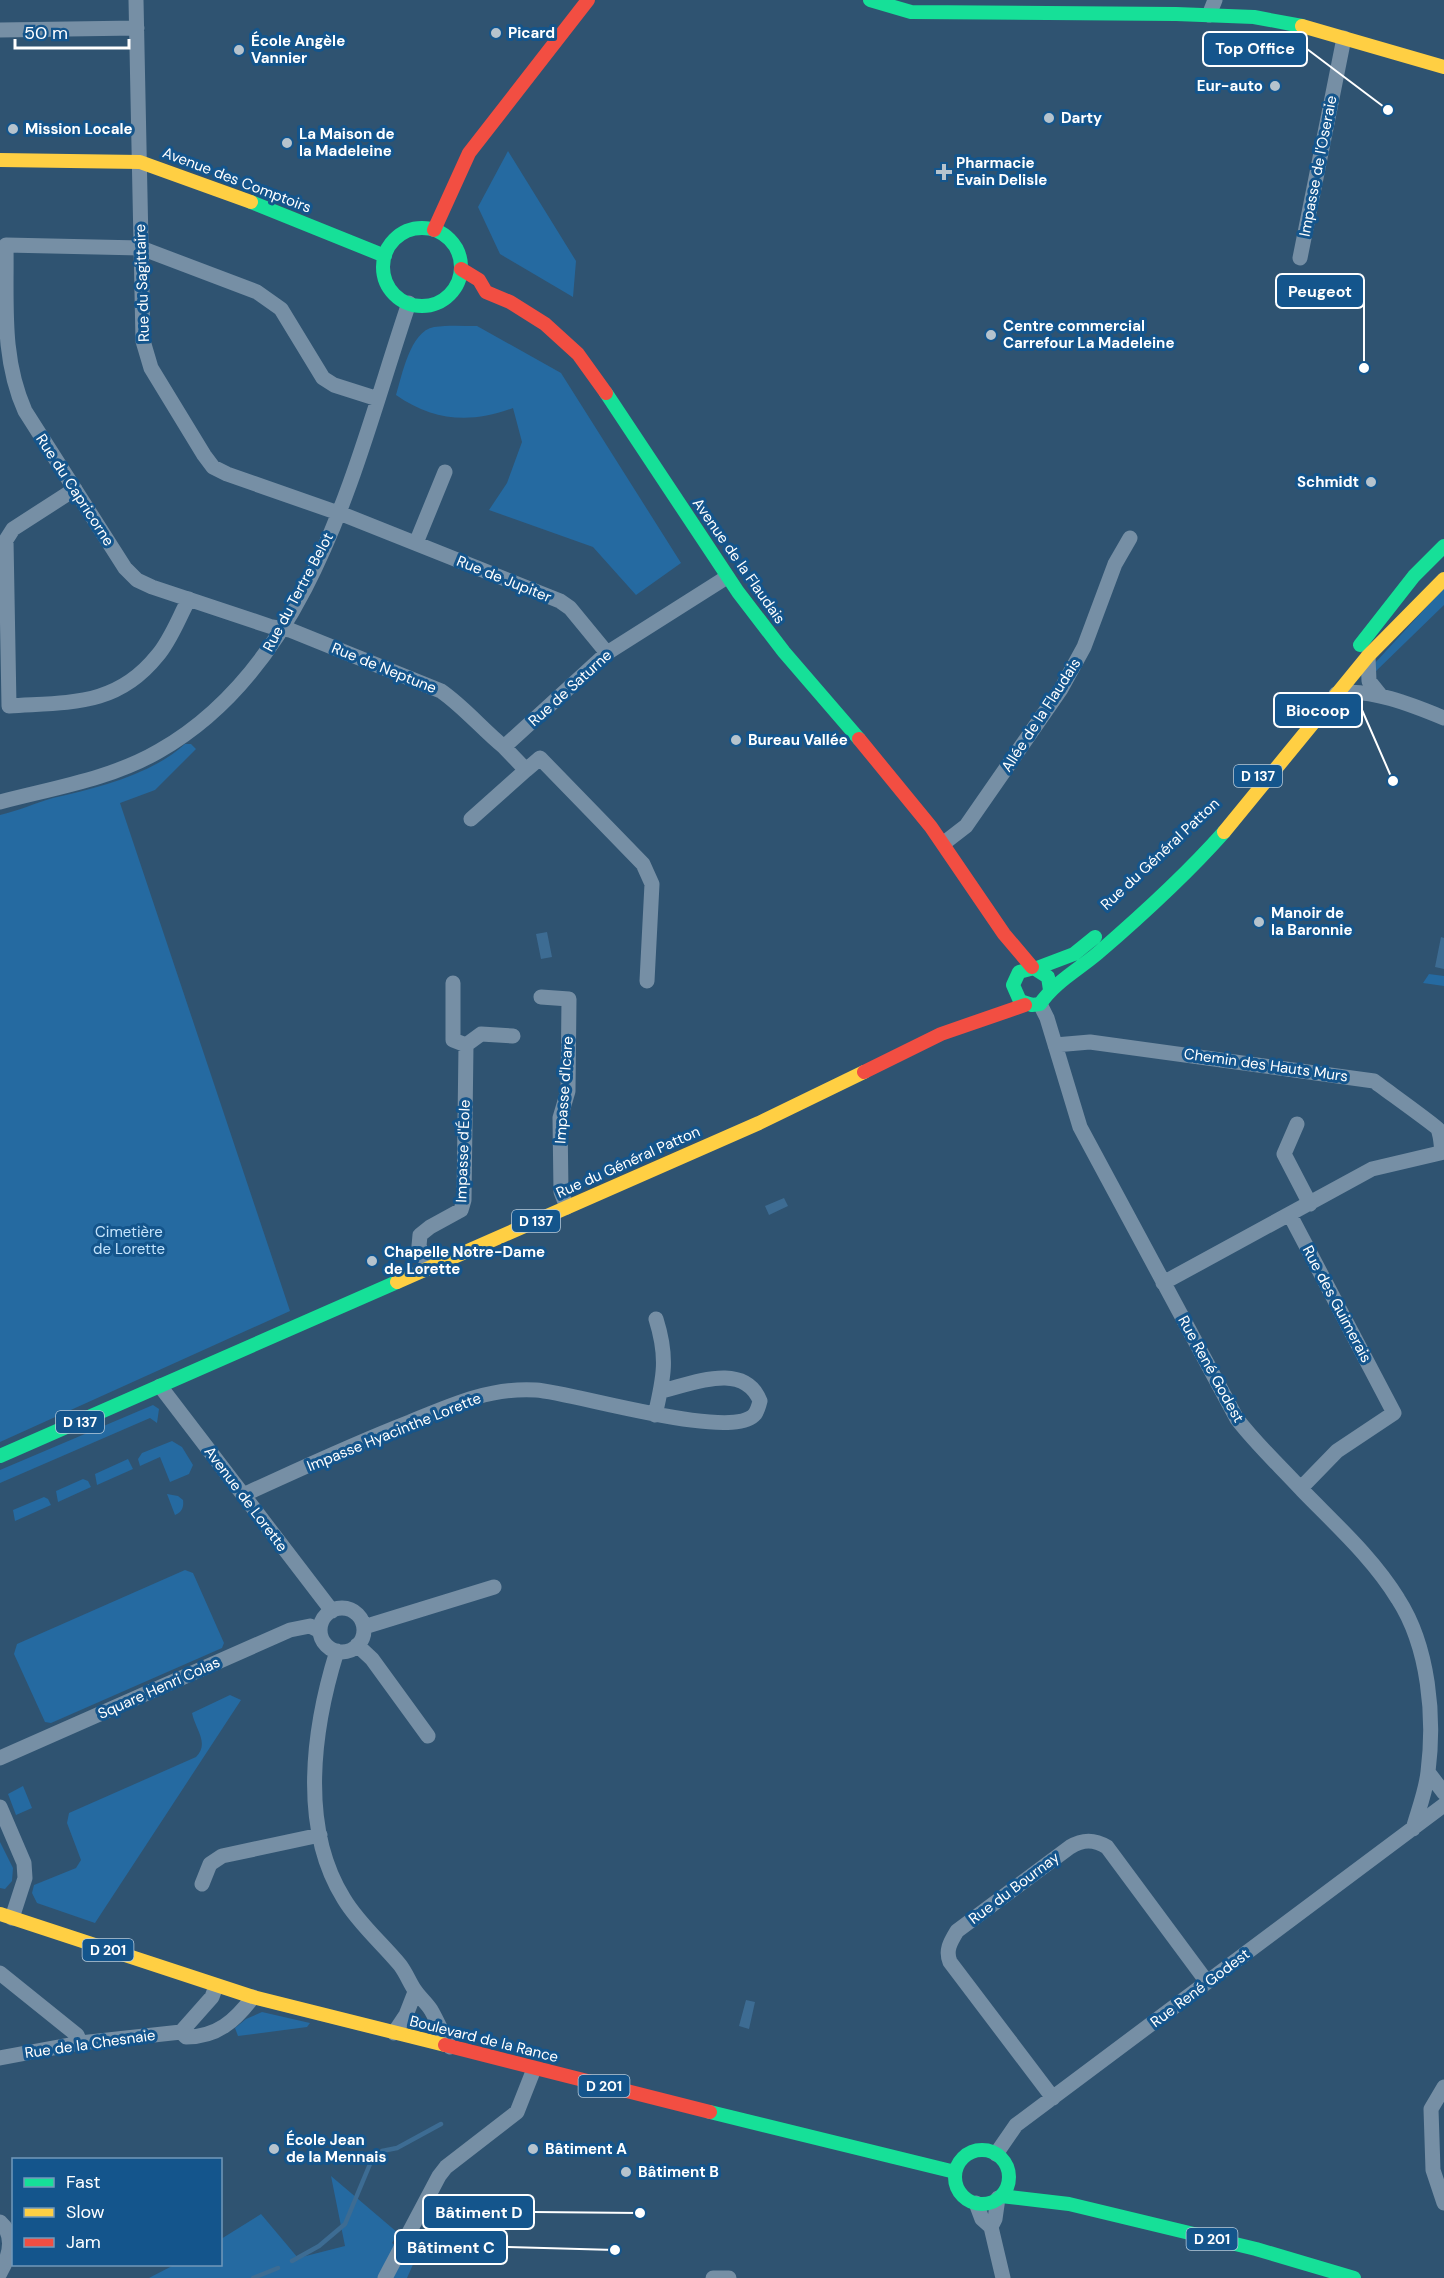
<svg xmlns="http://www.w3.org/2000/svg" width="1444" height="2278" viewBox="0 0 1444 2278" font-family="'DM Sans',sans-serif">
<style>
.green{fill:#256aa1}
.water{fill:#3d6c93}
.lines{fill:none;stroke-linecap:round;stroke-linejoin:round}
.stream{stroke:#3d6c93;stroke-width:4.5}
.street{stroke:#768fa5;stroke-width:15}
.fast{stroke:#16e098;stroke-width:14}
.slow{stroke:#ffcf43;stroke-width:14}
.jam{stroke:#f24e42;stroke-width:14}
.poi-dot{fill:#b6c3cd;stroke:#14558c;stroke-width:2}
.labels{text-anchor:middle;stroke-width:6;stroke-linejoin:round;paint-order:stroke}
.shield{fill:#14558c;stroke:#b8ccdc;stroke-width:1.5}
.shield-label{font-size:14px;font-weight:bold;fill:#fff}
.poi-label{font-size:15px;font-weight:bold;fill:#fff;stroke:#14558c;text-anchor:start}
.street-label{font-size:15px;fill:#fff;stroke:#14558c}
.park-label{font-size:15px;fill:#c3e3fc;stroke:#14558c}
.leader{fill:none;stroke:#fff;stroke-width:2}
.callout-dot{fill:#fff;stroke:#14558c;stroke-width:2}
.callout{fill:#14558c;stroke:#fff;stroke-width:2}
.callout-label{font-size:16px;text-anchor:middle;font-weight:bold;fill:#fff}
</style>
<rect width="100%" height="100%" fill="#2f5371"/>
<path class="green" d="M 508,151 L 576,261 L 573,297 L 500,254 L 478,207 Z
M 477,326 L 561,373 L 681,563 L 636,595 L 593,547 L 489,510 L 507,483 L 522,442 L 513,408 C 471,424 433,421 396,395 C 402,376 410,331 434,327 C 448,325 463,326 477,326 Z
M 1444,588 L 1444,605 L 1374,673 L 1374,664 Z
M 185,744 L 191,744 L 196,749 L 155,790 L 120,803 L 290,1311 L 0,1442 L 0,815 C 18,811 35,803 53,798 C 97,788 151,775 185,744 Z
M 1429,974 L 1444,976 L 1444,986 L 1423,983 Z
M 153,1405 L 159,1409 L 157,1423 L 150,1418 L 0,1483 L 0,1470 Z
M 172,1441 L 182,1447 L 193,1465 L 189,1474 L 170,1482 L 160,1457 L 140,1466 L 138,1459 L 142,1453 Z
M 128,1459 L 133,1469 L 97,1485 L 95,1474 Z
M 83,1479 L 88,1481 L 91,1487 L 58,1502 L 56,1491 Z
M 167,1494 L 178,1496 L 183,1500 C 184,1507 182,1512 175,1515 Z
M 44,1497 L 48,1499 L 51,1505 L 15,1521 L 13,1510 Z
M 185,1570 L 193,1573 L 224,1643 L 222,1648 L 51,1723 L 45,1722 L 14,1654 L 17,1644 Z
M 230,1695 L 241,1700 L 95,1923 L 37,1903 L 32,1893 L 34,1885 L 76,1868 L 81,1860 L 67,1823 L 69,1813 L 196,1757 C 210,1743 195,1729 192,1713 Z
M 23,1786 L 32,1808 L 16,1815 L 8,1794 Z
M 0,1842 L 13,1868 L 12,1881 L 5,1889 L 0,1888 Z
M 262,2012 L 310,2023 L 307,2027 L 238,2036 L 235,2028 L 246,2019 Z
M 331,2176 L 398,2233 L 392,2243 L 415,2260 L 407,2278 L 149,2278 L 174,2265 L 220,2264 L 221,2239 L 261,2214 L 298,2258 L 345,2246 Z"/>
<path class="water" d="M 547,932 L 552,957 L 541,959 L 536,934 Z
M 1441,937 L 1444,938 L 1444,969 L 1435,967 Z
M 784,1198 L 788,1206 L 769,1215 L 765,1206 Z
M 746,2000 L 755,2002 L 749,2029 L 739,2026 Z"/>
<g class="lines">
<path class="stream" d="M 292,2261 L 319,2246 L 345,2224 L 370,2164 L 382,2151 L 397,2148 L 441,2124
M 253,2278 L 278,2268"/>
<path class="street" d="M 136,0 L 143,341 L 151,368 L 204,455 L 213,467 L 227,474 L 347,516 L 560,601 L 570,608 L 607,653
M 1209,15 L 1215,0
M 0,30 L 137,28
M 1300,258 L 1344,38
M 378,399 L 334,385 L 323,378 L 281,309 L 257,292 L 141,248 L 6,245 C 7,303 1,357 25,411 L 125,568 L 137,580 L 152,587 L 272,627 L 290,630 L 441,691 C 464,707 482,729 504,747
M 75,489 L 13,529 L 6,540 L 9,706 C 68,702 116,707 157,656 C 171,640 179,617 189,599
M 416,543 L 445,472
M 1368,656 L 1369,681 L 1381,696
M 1336,694 C 1366,686 1415,706 1444,718
M 526,770 L 540,758 L 643,864 L 652,884 L 647,981
M 0,802 C 53,788 111,779 159,751 C 314,663 356,459 409,303
M 471,819 L 526,770 L 504,747 L 607,653 L 727,577
M 944,843 L 966,826 L 1061,689 L 1084,647 L 1115,564 L 1130,538
M 541,997 L 569,999 L 568,1091 L 560,1118 L 561,1192 L 567,1207
M 1040,1004 L 1047,1018 L 1080,1127 L 1237,1419 C 1257,1445 1280,1466 1302,1490 C 1335,1524 1373,1558 1398,1599 C 1429,1647 1435,1717 1428,1772 C 1426,1791 1418,1811 1413,1829
M 466,1045 L 481,1034 L 513,1036
M 1055,1045 L 1090,1042 L 1374,1081 C 1383,1088 1435,1125 1438,1129 C 1441,1136 1441,1145 1442,1152
M 1297,1124 L 1284,1154 L 1310,1204
M 1290,1215 L 1394,1413 L 1337,1451 L 1301,1488
M 429,1268 L 419,1246 L 420,1235 L 430,1227 L 461,1210 L 464,1200 L 466,1045 L 453,1040 L 453,983
M 1163,1283 L 1372,1169 L 1444,1152
M 160,1386 L 332,1611
M 655,1415 C 664,1377 668,1357 656,1319
M 243,1495 C 298,1470 353,1444 410,1422 C 451,1405 491,1387 536,1390 C 572,1392 732,1442 755,1414 C 757,1411 759,1405 760,1401 C 744,1361 692,1384 661,1391
M320 1630a22 22 0 1 1 44 0a22 22 0 1 1-44 0Z
M 364,1627 L 494,1587
M 357,1645 L 372,1659 L 428,1736
M 337,1651 C 313,1728 299,1827 344,1899 C 359,1924 382,1943 400,1965 C 406,1973 409,1981 414,1989 C 419,1997 426,2002 431,2010 C 438,2022 443,2035 450,2047
M 0,1758 L 290,1630 L 310,1626 L 320,1631
M 1428,1772 L 1444,1793
M 0,1807 L 24,1863 L 25,1878 L 12,1918
M 202,1884 L 210,1864 L 222,1856 L 320,1835
M 0,1973 L 77,2035 L 80,2043
M 181,2032 L 186,2037 C 217,2037 235,2021 253,1997
M 394,2033 L 406,2015 L 415,1992
M 0,2058 L 80,2043 L 181,2032 L 212,1997 L 216,1986
M 1444,2087 L 1431,2109 L 1433,2170 L 1444,2203
M 1053,2098 L 950,1962 C 945,1950 951,1941 957,1931 L 1070,1847 C 1083,1839 1094,1839 1107,1847 L 1207,1982
M 996,2154 L 1016,2125 L 1444,1805
M 976,2203 L 982,2219 L 991,2227 L 1003,2278
M 0,2222 C 16,2236 9,2257 0,2273
M 991,2227 L 995,2219 L 998,2198
M 385,2278 L 439,2176 L 446,2167 L 517,2112 L 534,2069
M 713,2278 L 729,2278"/>
<path class="fast" d="M 870,0 L 911,12 L 1176,14 L 1254,17 L 1302,26
M 251,202 L 385,256
M383 267a39 39 0 1 1 78 0a39 39 0 1 1-78 0Z
M 606,393 L 738,592 L 784,652 L 859,739
M 1360,645 L 1414,576 L 1444,546
M 1037,968 L 1074,954 L 1095,937
M 1050,990 L 1048,977 L 1034,968 L 1019,972 L 1013,985 L 1020,1001 L 1032,1005 L 1040,1004 C 1055,982 1078,970 1098,953 C 1142,915 1186,875 1224,832
M 0,1456 L 397,1282
M 710,2112 L 955,2172
M955 2177a27 27 0 1 1 54 0a27 27 0 1 1-54 0Z
M 1001,2196 L 1069,2204 L 1256,2249 L 1354,2278"/>
<path class="slow" d="M 1302,26 L 1444,67
M 0,160 L 140,162 L 251,202
M 1224,832 L 1368,656 L 1444,579
M 397,1282 L 759,1123 L 864,1072
M 0,1914 L 253,1997 L 445,2045"/>
<path class="jam" d="M 434,230 L 469,153 L 588,0
M 461,269 L 479,280 L 486,292 L 510,302 L 545,324 L 578,354 L 606,393
M 859,739 L 931,827 L 1004,934 L 1032,967
M 864,1072 L 941,1034 L 1025,1005
M 445,2045 L 710,2112"/>
</g>
<g class="poi-dot">
<circle cx="496" cy="33" r="6"/>
<circle cx="239" cy="50" r="6"/>
<circle cx="1275" cy="86" r="6"/>
<circle cx="1049" cy="118" r="6"/>
<circle cx="13" cy="129" r="6"/>
<circle cx="287" cy="143" r="6"/>
<path d="M941 163h6v6h6v6h-6v6h-6v-6h-6v-6h6z"/>
<circle cx="991" cy="335" r="6"/>
<circle cx="1371" cy="482" r="6"/>
<circle cx="736" cy="740" r="6"/>
<circle cx="1259" cy="922" r="6"/>
<circle cx="372" cy="1261" r="6"/>
<circle cx="274" cy="2149" r="6"/>
<circle cx="533" cy="2149" r="6"/>
<circle cx="626" cy="2172" r="6"/>
</g>
<g class="labels">
<g class="shield">
<rect x="1234" y="765" width="48" height="22" rx="4.5"/>
<rect x="512" y="1210" width="48" height="22" rx="4.5"/>
<rect x="56" y="1411" width="48" height="22" rx="4.5"/>
<rect x="82.5" y="1939" width="51" height="22" rx="4.5"/>
<rect x="578.5" y="2075" width="51" height="22" rx="4.5"/>
<rect x="1186.5" y="2228" width="51" height="22" rx="4.5"/>
</g>
<g class="shield-label">
<text x="1258" y="781">D 137</text>
<text x="536" y="1226">D 137</text>
<text x="80" y="1427">D 137</text>
<text x="108" y="1955">D 201</text>
<text x="604" y="2091">D 201</text>
<text x="1212" y="2244">D 201</text>
</g>
<g class="poi-label">
<text x="508" y="38">Picard</text>
<text x="251" y="46">École Angèle<tspan x="251" dy="17">Vannier</tspan></text>
<text x="1263" y="91" text-anchor="end">Eur-auto</text>
<text x="1061" y="123">Darty</text>
<text x="25" y="134">Mission Locale</text>
<text x="299" y="139">La Maison de<tspan x="299" dy="17">la Madeleine</tspan></text>
<text x="956" y="168">Pharmacie<tspan x="956" dy="17">Evain Delisle</tspan></text>
<text x="1003" y="331">Centre commercial<tspan x="1003" dy="17">Carrefour La Madeleine</tspan></text>
<text x="1359" y="487" text-anchor="end">Schmidt</text>
<text x="748" y="745">Bureau Vallée</text>
<text x="1271" y="918">Manoir de<tspan x="1271" dy="17">la Baronnie</tspan></text>
<text x="384" y="1257">Chapelle Notre-Dame<tspan x="384" dy="17">de Lorette</tspan></text>
<text x="286" y="2145">École Jean<tspan x="286" dy="17">de la Mennais</tspan></text>
<text x="545" y="2154">Bâtiment A</text>
<text x="638" y="2177">Bâtiment B</text>
</g>
<g class="street-label">
<text transform="translate(1318 166) rotate(-79)" y="5">Impasse de l'Oseraie</text>
<text transform="translate(237 180) rotate(21)" y="5">Avenue des Comptoirs</text>
<text transform="translate(142 283) rotate(-92)" y="5">Rue du Sagittaire</text>
<text transform="translate(75 490) rotate(57)" y="5">Rue du Capricorne</text>
<text transform="translate(739 561) rotate(55)" y="5">Avenue de la Flaudais</text>
<text transform="translate(504 579) rotate(22)" y="5">Rue de Jupiter</text>
<text transform="translate(298 592) rotate(-62)" y="5">Rue du Tertre Belot</text>
<text transform="translate(384 668) rotate(22)" y="5">Rue de Neptune</text>
<text transform="translate(570 688) rotate(-42)" y="5">Rue de Saturne</text>
<text transform="translate(1041 715) rotate(-57)" y="5">Allée de la Flaudais</text>
<text transform="translate(1160 854) rotate(-43)" y="5">Rue du Général Patton</text>
<text transform="translate(1266 1065) rotate(8)" y="5">Chemin des Hauts Murs</text>
<text transform="translate(564 1090) rotate(-86)" y="5">Impasse d'Icare</text>
<text transform="translate(463 1151) rotate(-88)" y="5">Impasse d'Éole</text>
<text transform="translate(628 1162) rotate(-24)" y="5">Rue du Général Patton</text>
<text transform="translate(1337 1304) rotate(62)" y="5">Rue des Guimerais</text>
<text transform="translate(1211 1369) rotate(61)" y="5">Rue René Godest</text>
<text transform="translate(394 1432) rotate(-22)" y="5">Impasse Hyacinthe Lorette</text>
<text transform="translate(246 1499) rotate(53)" y="5">Avenue de Lorette</text>
<text transform="translate(159 1688) rotate(-24)" y="5">Square Henri Colas</text>
<text transform="translate(1014 1888) rotate(-37)" y="5">Rue du Bournay</text>
<text transform="translate(1200 1988) rotate(-37)" y="5">Rue René Godest</text>
<text transform="translate(484 2039) rotate(14)" y="5">Boulevard de la Rance</text>
<text transform="translate(90 2044) rotate(-8)" y="5">Rue de la Chesnaie</text>
</g>
<g class="park-label">
<text x="129" y="1237">Cimetière<tspan x="129" dy="17">de Lorette</tspan></text>
</g>
</g>
<path class="leader" d="M1388 110L1307 49M1364 368L1364 291M1393 781L1362 710M640 2213L534 2212M615 2250L507 2247"/>
<g class="callout-dot">
<circle cx="1388" cy="110" r="6"/>
<circle cx="1364" cy="368" r="6"/>
<circle cx="1393" cy="781" r="6"/>
<circle cx="640" cy="2213" r="6"/>
<circle cx="615" cy="2250" r="6"/>
</g>
<g class="callout">
<rect x="1203" y="32" width="104" height="34" rx="6"/>
<rect x="1276" y="274" width="88" height="34" rx="6"/>
<rect x="1274" y="693" width="88" height="34" rx="6"/>
<rect x="423" y="2195" width="111" height="34" rx="6"/>
<rect x="395" y="2230" width="112" height="34" rx="6"/>
</g>
<g class="callout-label">
<text x="1255" y="54">Top Office</text>
<text x="1320" y="297">Peugeot</text>
<text x="1318" y="716">Biocoop</text>
<text x="479" y="2218">Bâtiment D</text>
<text x="451" y="2253">Bâtiment C</text>
</g>
<rect x="12" y="2158" width="210" height="108" fill="#14558c" stroke="#7299ba" stroke-width="1.5"/>
<rect x="24" y="2178" width="30" height="9" fill="#16e098" stroke="#7299ba" stroke-width="1.5"/>
<text x="66" y="2188" font-size="18" fill="#ffffff">Fast</text>
<rect x="24" y="2208" width="30" height="9" fill="#ffcf43" stroke="#7299ba" stroke-width="1.5"/>
<text x="66" y="2218" font-size="18" fill="#ffffff">Slow</text>
<rect x="24" y="2238" width="30" height="9" fill="#f24e42" stroke="#7299ba" stroke-width="1.5"/>
<text x="66" y="2248" font-size="18" fill="#ffffff">Jam</text>
<path d="M15 39v9h114v-9" fill="none" stroke="#ffffff" stroke-width="3"/>
<text x="24" y="39" font-size="18" fill="#ffffff" stroke="#14558c" stroke-width="4.5" paint-order="stroke">50 m</text>
</svg>
